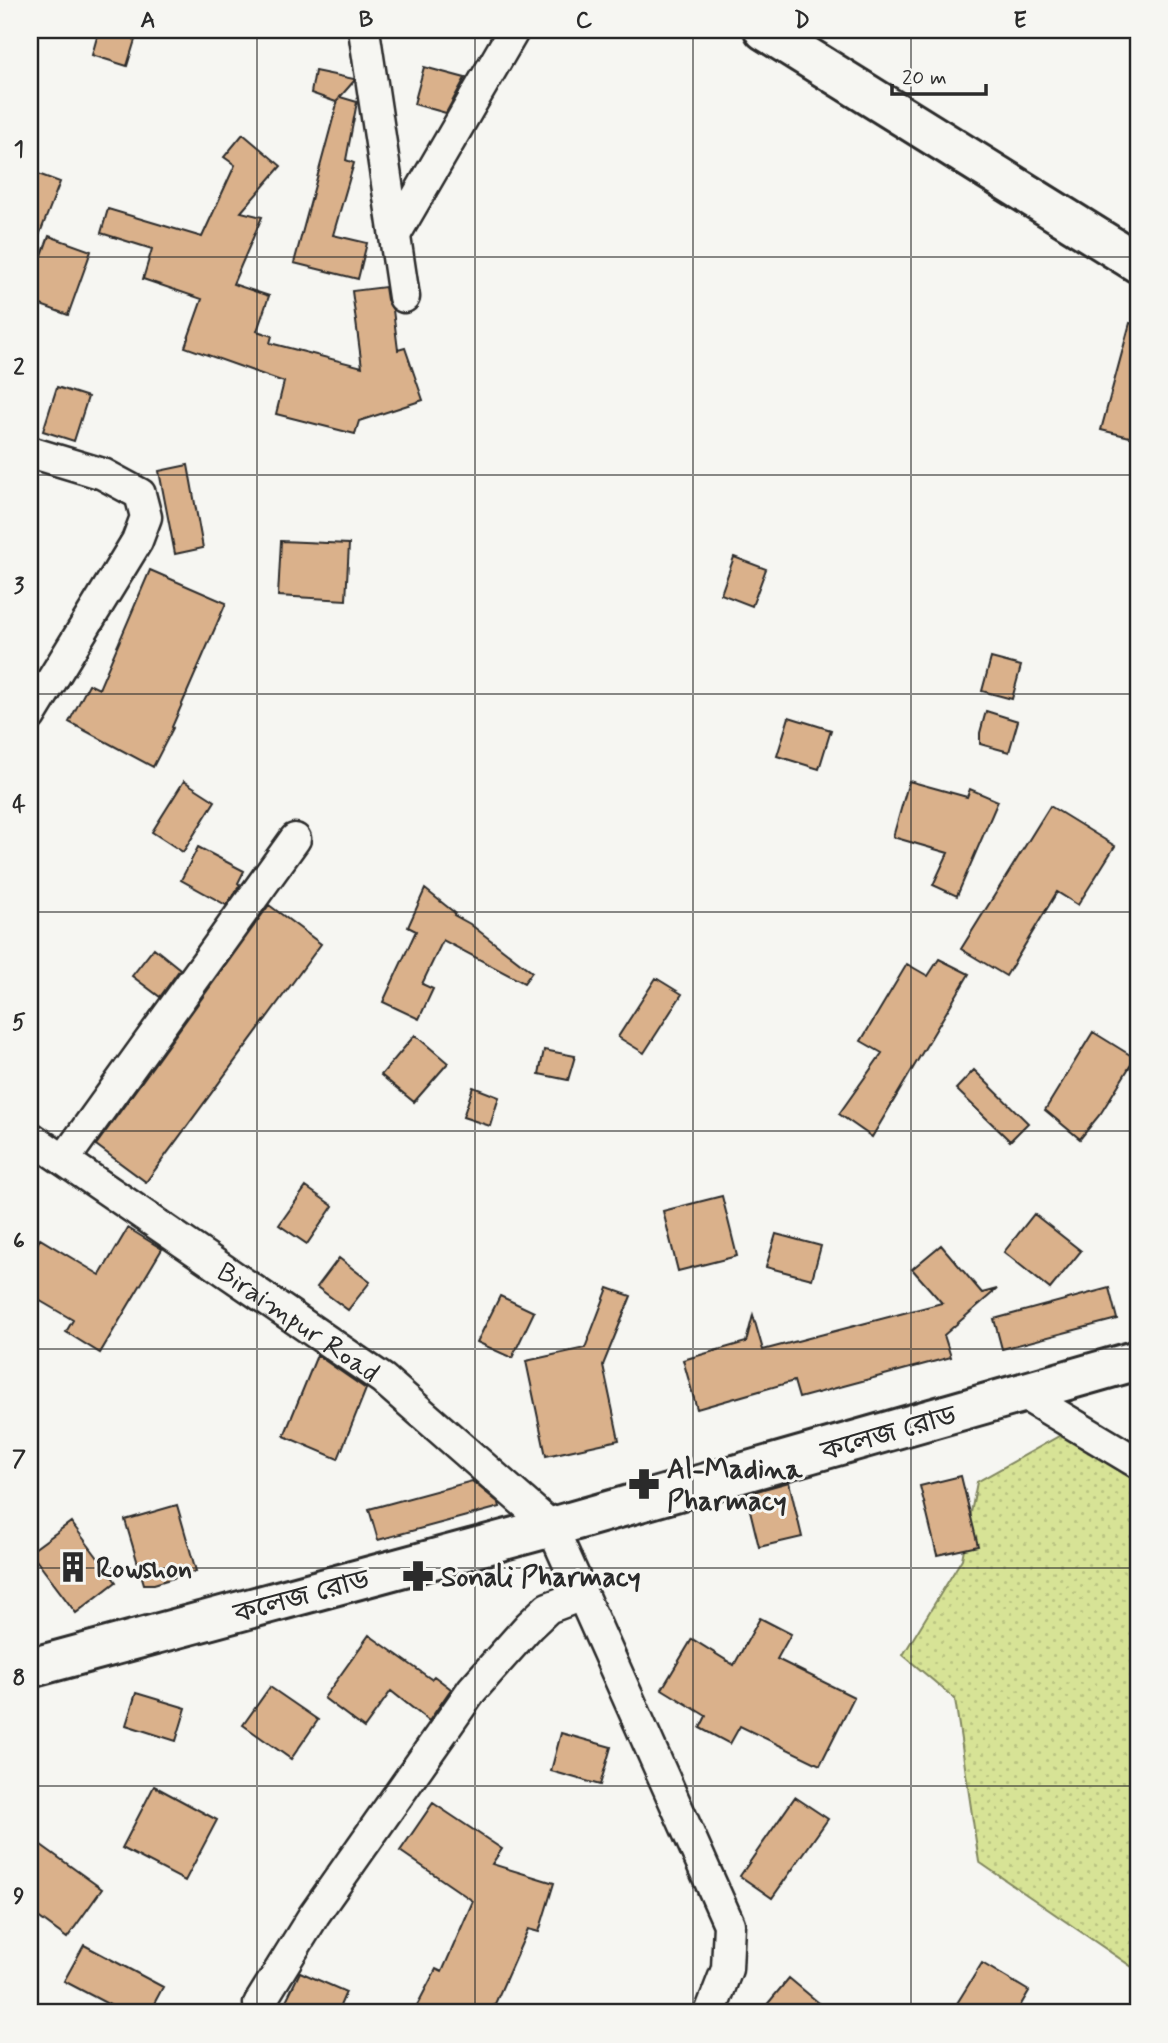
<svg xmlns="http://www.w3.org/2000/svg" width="1168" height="2043" viewBox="0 0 1168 2043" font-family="Mynerve,'Noto Sans Bengali',sans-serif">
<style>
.grass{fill:url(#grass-dots);stroke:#818760;stroke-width:2}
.building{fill:#dab18b;stroke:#2b2b2b;stroke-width:2}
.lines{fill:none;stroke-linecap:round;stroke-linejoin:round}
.minor-casing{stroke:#2b2b2b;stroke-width:35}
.tertiary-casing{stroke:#2b2b2b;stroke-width:44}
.secondary-casing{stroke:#2b2b2b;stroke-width:44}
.minor{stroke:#f6f6f2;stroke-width:30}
.tertiary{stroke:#f6f6f2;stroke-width:38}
.secondary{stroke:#f6f6f2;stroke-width:38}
.grid{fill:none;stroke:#2b2b2b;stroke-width:2;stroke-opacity:0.55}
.labels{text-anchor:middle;stroke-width:6;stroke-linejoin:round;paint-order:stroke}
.street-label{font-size:28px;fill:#2b2b2b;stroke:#f6f6f2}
.poi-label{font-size:28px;font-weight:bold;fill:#2b2b2b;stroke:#f6f6f2;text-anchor:start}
.neatline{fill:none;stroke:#2b2b2b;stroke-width:2.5}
.grid-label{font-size:23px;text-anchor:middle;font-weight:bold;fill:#2b2b2b}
</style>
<defs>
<pattern id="grass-dots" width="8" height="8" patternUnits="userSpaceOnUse" patternTransform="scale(1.75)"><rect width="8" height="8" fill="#d7e396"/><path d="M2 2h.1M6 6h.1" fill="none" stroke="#b9c381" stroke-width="1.8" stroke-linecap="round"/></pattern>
</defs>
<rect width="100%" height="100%" fill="#f6f6f2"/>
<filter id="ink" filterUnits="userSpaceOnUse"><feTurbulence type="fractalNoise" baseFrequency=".0143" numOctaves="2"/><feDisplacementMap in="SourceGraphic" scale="14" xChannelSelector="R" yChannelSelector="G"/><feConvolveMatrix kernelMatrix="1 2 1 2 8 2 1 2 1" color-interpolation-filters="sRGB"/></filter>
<g filter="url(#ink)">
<path class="grass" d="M 1077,1426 L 1138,1465 L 1138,1971 L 979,1862 L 955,1699 L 903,1655 L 962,1559 L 977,1482 Z"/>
<path class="building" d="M 99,30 L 138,30 L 127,66 L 92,55 Z
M 424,67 L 465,78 L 446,113 L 414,104 Z
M 315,71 L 354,79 L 354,81 L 340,97 L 357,102 L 346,160 L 354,163 L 333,235 L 367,243 L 358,279 L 294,263 L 338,100 L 336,102 L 311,93 Z
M 243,134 L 281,166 L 241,212 L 262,217 L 233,284 L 269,296 L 257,331 L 272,336 L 270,343 L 362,367 L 352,291 L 385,287 L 387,300 L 393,310 L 398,350 L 405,348 L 423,400 L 359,421 L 355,434 L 276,414 L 284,382 L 185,347 L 202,299 L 143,279 L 152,249 L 101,233 L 108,209 L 202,237 L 235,165 L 224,157 Z
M 30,171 L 60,182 L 31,256 L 30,255 Z
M 49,236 L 91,251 L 68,315 L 30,301 L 30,288 Z
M 1130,323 L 1138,325 L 1138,439 L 1101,430 Z
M 57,387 L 88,397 L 74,441 L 43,431 Z
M 188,465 L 203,548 L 175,554 L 159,471 Z
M 281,541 L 349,544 L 346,600 L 278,596 Z
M 734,557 L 766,569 L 752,606 L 721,594 Z
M 150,570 L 226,603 L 172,727 L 173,728 L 153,767 L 69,722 L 89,684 L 99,689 Z
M 991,658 L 1021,666 L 1012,699 L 982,691 Z
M 986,711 L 1018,721 L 1009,752 L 980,744 L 980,733 Z
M 789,717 L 831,730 L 819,769 L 777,756 Z
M 184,781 L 215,801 L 183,852 L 152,832 Z
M 909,781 L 967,797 L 970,789 L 998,801 L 957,896 L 933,885 L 948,853 L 893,837 Z
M 1050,806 L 1115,846 L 1078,905 L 1057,892 L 1006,976 L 961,949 Z
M 198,847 L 244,871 L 238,883 L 240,885 L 226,905 L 181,880 Z
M 425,889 L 455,913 L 454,915 L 470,924 L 532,972 L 524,983 L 443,940 L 422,984 L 433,989 L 419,1019 L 383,1002 L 416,931 L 408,927 Z
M 269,905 L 321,944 L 146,1182 L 96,1145 Z
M 154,948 L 180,969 L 160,997 L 132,976 Z
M 939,959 L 969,974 L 872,1137 L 839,1114 L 882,1053 L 861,1041 L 907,964 L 928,976 Z
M 656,978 L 682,994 L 644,1053 L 618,1037 Z
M 1093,1032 L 1135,1058 L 1101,1113 L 1080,1139 L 1045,1110 Z
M 415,1035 L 448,1063 L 414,1102 L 381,1075 Z
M 544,1050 L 575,1056 L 568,1080 L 539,1074 Z
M 974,1070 L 1028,1123 L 1010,1141 L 956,1089 Z
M 473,1087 L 499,1097 L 490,1126 L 463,1117 Z
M 306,1187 L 333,1206 L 307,1244 L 279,1225 Z
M 722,1196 L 737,1256 L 678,1271 L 663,1211 Z
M 1034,1214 L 1081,1251 L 1050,1289 L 1004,1252 Z
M 128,1228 L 162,1249 L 100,1353 L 66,1332 L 73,1320 L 30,1295 L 30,1257 L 40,1239 L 100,1275 Z
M 776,1234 L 821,1246 L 812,1279 L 766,1267 Z
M 941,1245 L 982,1293 L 997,1289 L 944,1335 L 951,1357 L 799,1398 L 794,1381 L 697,1409 L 683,1360 L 746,1342 L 753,1315 L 763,1350 L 942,1303 L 912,1269 Z
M 339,1258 L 370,1282 L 348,1310 L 317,1287 Z
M 608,1288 L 631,1296 L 603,1365 L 619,1440 L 546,1456 L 526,1361 L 585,1348 Z
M 1109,1288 L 1117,1319 L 1002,1349 L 994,1319 Z
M 500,1296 L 534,1312 L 512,1358 L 477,1342 Z
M 317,1355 L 366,1389 L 338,1459 L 284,1436 Z
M 961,1476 L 978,1546 L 937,1555 L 920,1486 Z
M 472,1481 L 499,1503 L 500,1507 L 378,1540 L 369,1509 Z
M 789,1482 L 802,1537 L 759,1547 L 746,1494 Z
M 177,1505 L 196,1571 L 154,1584 L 144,1584 L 125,1520 Z
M 71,1522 L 116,1582 L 76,1613 L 30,1552 Z
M 760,1618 L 791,1634 L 777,1659 L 854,1697 L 820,1765 L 740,1726 L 730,1744 L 700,1728 L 706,1716 L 662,1689 L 692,1639 L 734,1665 Z
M 369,1635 L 431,1679 L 434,1676 L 451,1689 L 429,1721 L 391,1691 L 364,1728 L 324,1698 Z
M 270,1687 L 318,1720 L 291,1759 L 243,1725 Z
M 136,1693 L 186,1708 L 176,1741 L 126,1725 Z
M 561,1733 L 611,1747 L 600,1785 L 551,1771 Z
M 154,1786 L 217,1820 L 185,1881 L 122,1848 Z
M 795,1797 L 828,1819 L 772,1898 L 740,1876 Z
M 433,1803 L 502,1849 L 492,1864 L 554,1883 L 539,1932 L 528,1929 L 491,2013 L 413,2013 L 436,1969 L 442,1972 L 473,1901 L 400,1851 Z
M 30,1837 L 102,1889 L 67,1938 L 30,1911 Z
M 84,1945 L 163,1987 L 149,2013 L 125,2013 L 64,1981 Z
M 982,1963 L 1029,1991 L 1016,2013 L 951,2013 Z
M 300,1972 L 346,1992 L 337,2013 L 280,2013 Z
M 789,1978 L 831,2013 L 760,2013 Z"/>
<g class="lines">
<defs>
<g id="minor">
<path d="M 364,30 L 404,297"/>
<path d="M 396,233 L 514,30"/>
<path d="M 30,452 L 103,474 L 140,494 L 146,517 L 137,541 L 30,716"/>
<path id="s1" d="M 30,1137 L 383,1379 L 552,1527 L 729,1924 L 727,1969 L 710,2013"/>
<path d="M 64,1160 L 295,839"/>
<path d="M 1023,1394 L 1138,1463"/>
<path d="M 259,2004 L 314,1915 L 472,1690 L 529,1626 L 548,1608 L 582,1595"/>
</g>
<path id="tertiary" d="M 764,30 L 1138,263"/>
<path id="secondary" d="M 30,1668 L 552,1527 L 1138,1360"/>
</defs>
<use href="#minor" class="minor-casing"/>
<use href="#tertiary" class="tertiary-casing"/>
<use href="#secondary" class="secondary-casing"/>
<use href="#minor" class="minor"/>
<use href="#tertiary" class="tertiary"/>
<use href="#secondary" class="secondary"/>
</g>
</g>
<path class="grid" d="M 257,30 L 257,2013M 475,30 L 475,2013M 693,30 L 693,2013M 911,30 L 911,2013M 30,257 L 1138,257M 30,475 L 1138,475M 30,694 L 1138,694M 30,912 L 1138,912M 30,1131 L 1138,1131M 30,1349 L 1138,1349M 30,1568 L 1138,1568M 30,1786 L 1138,1786"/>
<defs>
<symbol id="pharmacy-bare" viewBox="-9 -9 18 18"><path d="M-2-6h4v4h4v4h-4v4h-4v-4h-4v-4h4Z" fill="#2b2b2b" stroke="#f6f6f2" stroke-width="2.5" paint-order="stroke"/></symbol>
<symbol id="building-bare" viewBox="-9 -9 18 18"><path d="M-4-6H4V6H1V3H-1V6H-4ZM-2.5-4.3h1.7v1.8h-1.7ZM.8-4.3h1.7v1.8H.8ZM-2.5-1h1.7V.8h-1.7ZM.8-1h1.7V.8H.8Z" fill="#2b2b2b" stroke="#f6f6f2" stroke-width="2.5" paint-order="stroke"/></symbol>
</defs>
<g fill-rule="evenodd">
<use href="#pharmacy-bare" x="622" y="1462" width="44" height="44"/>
<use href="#building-bare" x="51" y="1545" width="44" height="44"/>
<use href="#pharmacy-bare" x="396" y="1554" width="44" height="44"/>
</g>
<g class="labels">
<g class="street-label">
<text dy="10" stroke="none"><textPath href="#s1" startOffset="326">Biraimpur Road</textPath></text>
<text transform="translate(888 1432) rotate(-16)" y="10">কলেজ রোড</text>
<text transform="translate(301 1595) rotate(-15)" y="10">কলেজ রোড</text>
</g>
<g class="poi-label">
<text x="667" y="1478">Al-Madina<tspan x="667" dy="32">Pharmacy</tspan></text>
<text x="96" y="1577">Rowshon</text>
<text x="441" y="1586">Sonali Pharmacy</text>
</g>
</g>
<rect width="1168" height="2043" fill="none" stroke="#f6f6f2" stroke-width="77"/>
<path d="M892 84v10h94v-10" fill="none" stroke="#2b2b2b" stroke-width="3.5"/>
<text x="902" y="84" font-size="21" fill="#2b2b2b" stroke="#f6f6f2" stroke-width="5" paint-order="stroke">20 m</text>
<rect x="38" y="38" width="1092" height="1966" class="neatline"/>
<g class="grid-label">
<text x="148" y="27">A</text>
<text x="366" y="27">B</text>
<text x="584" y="27">C</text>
<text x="802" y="27">D</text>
<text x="1020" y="27">E</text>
<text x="19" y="156">1</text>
<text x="19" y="374">2</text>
<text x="19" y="593">3</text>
<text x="19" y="811">4</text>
<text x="19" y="1029">5</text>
<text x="19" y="1248">6</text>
<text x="19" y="1466">7</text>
<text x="19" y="1685">8</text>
<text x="19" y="1903">9</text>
</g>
</svg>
